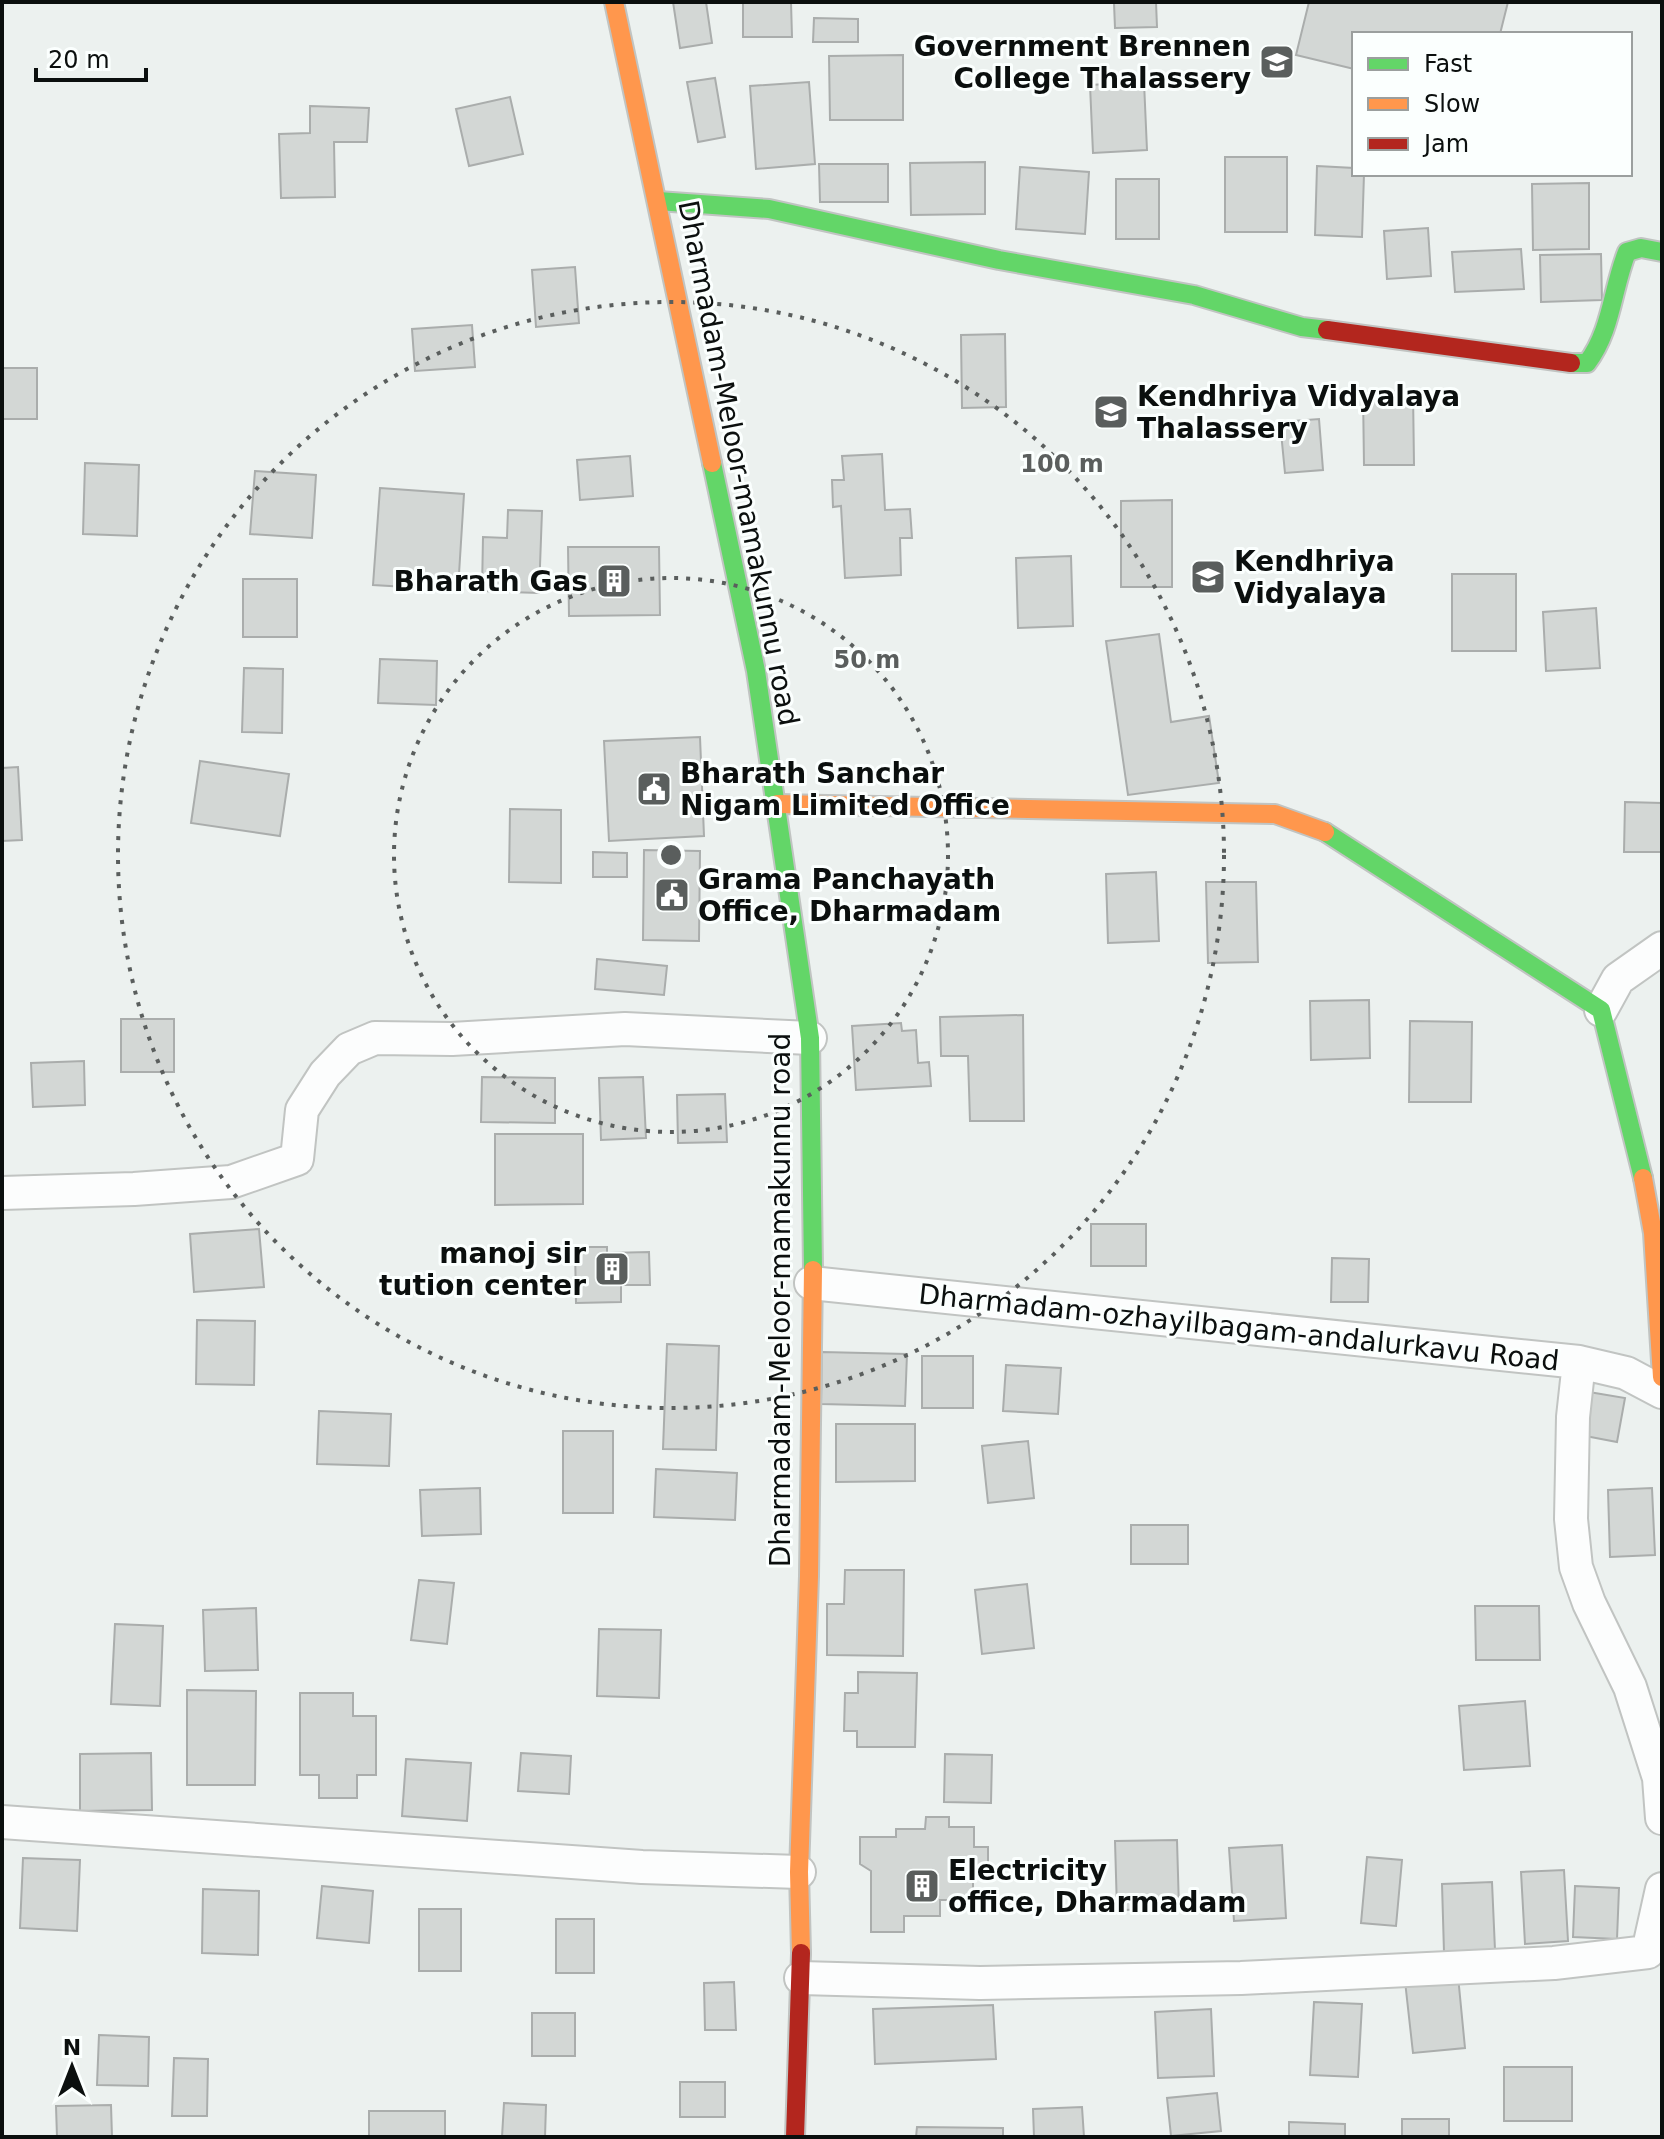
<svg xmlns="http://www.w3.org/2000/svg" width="1664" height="2139" viewBox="0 0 1664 2139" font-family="'DejaVu Sans',sans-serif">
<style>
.building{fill:#d3d7d5;stroke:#aaadac;stroke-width:2}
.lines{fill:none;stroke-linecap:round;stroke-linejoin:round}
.street-casing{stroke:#c1c4c2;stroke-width:36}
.fast-casing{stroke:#c1c4c2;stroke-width:22}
.slow-casing{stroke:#c1c4c2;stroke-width:22}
.jam-casing{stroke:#c1c4c2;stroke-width:22}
.street{stroke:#fcfdfd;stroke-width:32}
.fast{stroke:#63d668;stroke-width:18}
.slow{stroke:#ff974d;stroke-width:18}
.jam{stroke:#b3261e;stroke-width:18}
.ring{fill:none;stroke:#5a5e5d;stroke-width:4;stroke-dasharray:4 8}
.labels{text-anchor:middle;stroke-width:6;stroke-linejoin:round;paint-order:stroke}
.poi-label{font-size:28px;font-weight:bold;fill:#0b0f0e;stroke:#fbfffe;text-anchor:start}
.street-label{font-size:28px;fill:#0b0f0e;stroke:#fbfffe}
.centre{fill:#5a5e5d;stroke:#fbfffe;stroke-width:4}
.ring-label{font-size:24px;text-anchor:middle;font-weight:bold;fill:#5a5e5d;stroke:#fbfffe;stroke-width:6;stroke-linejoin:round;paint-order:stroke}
</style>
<rect width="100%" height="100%" fill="#ecf1ef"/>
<path class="building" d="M 673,2 L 706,2 L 712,43 L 680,48 Z
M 743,2 L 791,2 L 792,37 L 743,37 Z
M 1156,2 L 1157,27 L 1115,28 L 1114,3 Z
M 1309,2 L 1508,2 L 1500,34 L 1354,34 L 1354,69 L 1296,55 Z
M 814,18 L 858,19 L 858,42 L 813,42 Z
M 903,55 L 903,120 L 830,120 L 829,56 Z
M 715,78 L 725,137 L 698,142 L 687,82 Z
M 809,82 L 815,164 L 756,169 L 750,86 Z
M 1144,82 L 1147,150 L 1093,153 L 1090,85 Z
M 510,97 L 523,154 L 469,166 L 456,109 Z
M 310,106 L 369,108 L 367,142 L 334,142 L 335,197 L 281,198 L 279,134 L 310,133 Z
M 1225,157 L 1287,157 L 1287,232 L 1225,232 Z
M 985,162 L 985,214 L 911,215 L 910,163 Z
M 819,164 L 888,164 L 888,202 L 820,202 Z
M 1317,166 L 1354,168 L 1354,174 L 1364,174 L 1362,237 L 1315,235 Z
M 1020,167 L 1089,172 L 1085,234 L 1016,229 Z
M 1116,179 L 1159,179 L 1159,239 L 1116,239 Z
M 1589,183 L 1589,249 L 1533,250 L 1532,184 Z
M 1428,228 L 1431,276 L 1387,279 L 1384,231 Z
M 1521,249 L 1524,289 L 1455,292 L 1452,252 Z
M 1601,254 L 1602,300 L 1541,302 L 1540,255 Z
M 575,267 L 579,323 L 536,327 L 532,270 Z
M 472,325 L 475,367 L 415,371 L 412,329 Z
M 1005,334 L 1006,407 L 962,408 L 961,335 Z
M 2,368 L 37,368 L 37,419 L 2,419 Z
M 1413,391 L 1414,465 L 1364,465 L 1363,392 Z
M 1319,419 L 1323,470 L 1285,473 L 1280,422 Z
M 882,454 L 885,510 L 910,509 L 912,538 L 900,538 L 901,575 L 845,578 L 841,506 L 833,507 L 832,480 L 844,480 L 842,456 Z
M 630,456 L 633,496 L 580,500 L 577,460 Z
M 85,463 L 139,465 L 137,536 L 83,534 Z
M 255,471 L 316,475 L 312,538 L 250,534 Z
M 380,488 L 464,494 L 458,590 L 373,585 Z
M 1172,500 L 1172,587 L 1121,587 L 1121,501 Z
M 508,510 L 542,511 L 539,593 L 482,591 L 483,537 L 507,538 Z
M 568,547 L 659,547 L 660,615 L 569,616 Z
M 1071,556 L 1073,626 L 1018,628 L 1016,558 Z
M 1452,574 L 1516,574 L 1516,651 L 1452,651 Z
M 243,579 L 297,579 L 297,637 L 243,637 Z
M 1596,608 L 1600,668 L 1546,671 L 1543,612 Z
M 1159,634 L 1171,722 L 1209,716 L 1219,783 L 1128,795 L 1106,641 Z
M 380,659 L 437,661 L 436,705 L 378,703 Z
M 244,668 L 283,669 L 282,733 L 242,732 Z
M 700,737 L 704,836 L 609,841 L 604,741 Z
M 200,761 L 289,774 L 280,836 L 191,823 Z
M 18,767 L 22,840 L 2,841 L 2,768 Z
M 1625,802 L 1662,803 L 1662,852 L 1624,852 Z
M 510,809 L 561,810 L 561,883 L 509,882 Z
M 644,850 L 700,851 L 699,941 L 643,940 Z
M 593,852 L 627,853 L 627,877 L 593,877 Z
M 1156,872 L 1159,941 L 1108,943 L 1106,874 Z
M 1206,882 L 1256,882 L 1258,962 L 1208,963 Z
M 597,959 L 667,966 L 664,995 L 595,989 Z
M 1369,1000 L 1370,1058 L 1311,1060 L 1310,1001 Z
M 1023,1015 L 1024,1121 L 970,1121 L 968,1056 L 941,1056 L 940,1017 Z
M 121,1019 L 174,1019 L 174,1072 L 121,1072 Z
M 1410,1021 L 1472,1022 L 1471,1102 L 1409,1102 Z
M 901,1023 L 902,1031 L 916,1030 L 918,1063 L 929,1062 L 931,1086 L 856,1090 L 852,1026 Z
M 84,1061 L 85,1105 L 33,1107 L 31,1063 Z
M 482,1077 L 555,1078 L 555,1123 L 481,1122 Z
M 643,1077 L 646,1138 L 601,1140 L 599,1078 Z
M 725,1094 L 727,1142 L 678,1143 L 677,1095 Z
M 495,1134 L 583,1134 L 583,1204 L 495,1205 Z
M 1091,1224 L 1146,1224 L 1146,1266 L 1091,1266 Z
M 259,1229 L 264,1287 L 194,1292 L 190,1234 Z
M 575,1247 L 607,1247 L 607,1253 L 649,1252 L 650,1285 L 621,1285 L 621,1302 L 576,1303 Z
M 1332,1258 L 1369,1259 L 1368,1302 L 1331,1302 Z
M 197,1320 L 255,1321 L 254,1385 L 196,1384 Z
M 667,1344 L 719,1346 L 716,1450 L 663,1449 Z
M 822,1352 L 907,1354 L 905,1406 L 821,1404 Z
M 922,1356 L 973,1356 L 973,1408 L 922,1408 Z
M 1006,1365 L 1061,1368 L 1058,1414 L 1003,1411 Z
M 1589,1392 L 1625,1398 L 1617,1442 L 1580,1435 Z
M 319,1411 L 391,1414 L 389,1466 L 317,1464 Z
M 836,1424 L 915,1424 L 915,1481 L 836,1482 Z
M 563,1431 L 613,1431 L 613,1513 L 563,1513 Z
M 1028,1441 L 1034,1498 L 988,1503 L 982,1446 Z
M 656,1469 L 737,1473 L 735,1520 L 654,1517 Z
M 480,1488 L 481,1534 L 422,1536 L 420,1490 Z
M 1652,1488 L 1655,1555 L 1610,1557 L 1608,1490 Z
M 1131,1525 L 1188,1525 L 1188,1564 L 1131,1564 Z
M 845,1570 L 904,1570 L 903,1656 L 827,1655 L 827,1604 L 844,1604 Z
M 419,1580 L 454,1583 L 447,1644 L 411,1640 Z
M 1027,1584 L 1034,1648 L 982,1654 L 975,1590 Z
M 1475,1606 L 1539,1606 L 1540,1660 L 1476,1660 Z
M 256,1608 L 258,1670 L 205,1671 L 203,1610 Z
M 115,1624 L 163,1626 L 160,1706 L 111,1704 Z
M 599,1629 L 661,1630 L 659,1698 L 597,1696 Z
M 858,1672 L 917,1673 L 915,1747 L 857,1747 L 857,1731 L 844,1731 L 845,1693 L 858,1693 Z
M 187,1690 L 256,1691 L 255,1785 L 187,1785 Z
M 300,1693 L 353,1693 L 353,1716 L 376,1716 L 376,1775 L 357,1775 L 357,1798 L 319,1798 L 319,1775 L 300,1775 Z
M 1525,1701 L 1530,1766 L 1464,1770 L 1459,1706 Z
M 151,1753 L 152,1810 L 80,1811 L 80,1754 Z
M 521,1753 L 571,1756 L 569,1794 L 518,1791 Z
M 945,1754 L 992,1755 L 991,1803 L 944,1802 Z
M 406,1759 L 471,1763 L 467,1821 L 402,1816 Z
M 926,1817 L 949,1817 L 949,1827 L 974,1827 L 974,1847 L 988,1847 L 988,1872 L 973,1872 L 973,1900 L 940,1900 L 940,1916 L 904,1916 L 904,1932 L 871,1932 L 871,1871 L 860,1864 L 860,1837 L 896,1837 L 896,1829 L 925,1829 Z
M 1177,1840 L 1179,1909 L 1117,1910 L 1115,1841 Z
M 1282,1845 L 1286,1918 L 1234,1921 L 1229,1848 Z
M 1367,1857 L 1402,1860 L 1396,1926 L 1361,1923 Z
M 23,1858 L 80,1860 L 77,1931 L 20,1928 Z
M 1564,1870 L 1568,1941 L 1525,1944 L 1521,1872 Z
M 1492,1882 L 1495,1950 L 1444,1952 L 1442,1884 Z
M 322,1886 L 373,1891 L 369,1943 L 317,1938 Z
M 1575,1886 L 1619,1888 L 1617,1939 L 1573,1937 Z
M 203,1889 L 259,1891 L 258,1955 L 202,1953 Z
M 419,1909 L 461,1909 L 461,1971 L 419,1971 Z
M 556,1919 L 594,1919 L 594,1973 L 556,1973 Z
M 1458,1976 L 1465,2048 L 1413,2053 L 1405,1981 Z
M 734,1982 L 736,2030 L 705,2030 L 704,1983 Z
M 1314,2002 L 1362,2004 L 1358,2077 L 1310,2075 Z
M 993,2005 L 996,2059 L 875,2064 L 873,2009 Z
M 1211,2009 L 1214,2076 L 1158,2078 L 1155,2012 Z
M 532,2013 L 575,2013 L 575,2056 L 532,2056 Z
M 99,2035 L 149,2037 L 148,2086 L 97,2085 Z
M 174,2058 L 208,2059 L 207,2116 L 172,2116 Z
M 1504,2067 L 1572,2067 L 1572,2121 L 1504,2121 Z
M 680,2082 L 725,2082 L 725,2117 L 680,2117 Z
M 1217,2093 L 1221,2131 L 1171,2136 L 1167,2098 Z
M 504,2103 L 546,2105 L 545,2137 L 502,2137 Z
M 111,2105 L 112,2137 L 57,2137 L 56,2106 Z
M 1082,2107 L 1084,2137 L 1034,2137 L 1033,2109 Z
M 369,2111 L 445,2111 L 445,2137 L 369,2137 Z
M 1402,2119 L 1449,2119 L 1449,2137 L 1402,2137 Z
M 1289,2122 L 1345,2124 L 1345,2137 L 1289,2137 Z
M 917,2127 L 1003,2128 L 1003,2137 L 916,2137 Z"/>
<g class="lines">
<defs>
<path id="street" d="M 1601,1010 L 1618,979 L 1662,948
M 2,1193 L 134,1189 L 231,1182 L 297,1159 L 302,1110 L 325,1074 L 349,1049 L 375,1038 L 452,1039 L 625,1029 L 810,1038
M 811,1283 L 1579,1362 L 1626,1373 L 1662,1392
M 1579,1362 L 1573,1417 L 1571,1519 L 1576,1567 L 1589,1603 L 1630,1687 L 1659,1778 L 1662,1818
M 2,1822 L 642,1867 L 799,1872
M 801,1978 L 980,1983 L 1241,1978 L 1554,1963 L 1648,1952 L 1662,1889"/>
<path id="fast" d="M 658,201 L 769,209 L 999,260 L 1194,295 L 1302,327 L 1327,330
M 1571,363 L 1587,363 C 1612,330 1612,289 1627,252 L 1641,248 L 1662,252
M 712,463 L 756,671 L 810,1038 L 813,1270
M 1325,832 L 1601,1010 L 1643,1178"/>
<path id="slow" d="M 614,2 L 712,463
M 777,804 L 1275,814 L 1325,832
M 1643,1178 L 1653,1233 L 1662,1377
M 801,1953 L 799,1872 L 809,1576 L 813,1270"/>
<path id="jam" d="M 1327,330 L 1571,363
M 795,2137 L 801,1953"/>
</defs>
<use href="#street" class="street-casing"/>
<use href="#fast" class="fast-casing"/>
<use href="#slow" class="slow-casing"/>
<use href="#jam" class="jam-casing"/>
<use href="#street" class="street"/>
<use href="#fast" class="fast"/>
<use href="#slow" class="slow"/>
<use href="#jam" class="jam"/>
</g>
<g class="ring">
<circle cx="671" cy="855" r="277"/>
<circle cx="671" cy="855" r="553"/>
</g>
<defs>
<symbol id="university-square" viewBox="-11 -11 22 22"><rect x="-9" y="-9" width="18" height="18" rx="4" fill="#5a5e5d" stroke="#fbfffe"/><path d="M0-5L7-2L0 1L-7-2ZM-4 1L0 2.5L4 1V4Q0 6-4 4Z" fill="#fff"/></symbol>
<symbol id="school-square" viewBox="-11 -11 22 22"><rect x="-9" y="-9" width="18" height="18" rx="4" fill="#5a5e5d" stroke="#fbfffe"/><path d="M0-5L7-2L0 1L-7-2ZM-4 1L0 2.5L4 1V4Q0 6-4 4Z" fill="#fff"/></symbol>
<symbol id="building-square" viewBox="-11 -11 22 22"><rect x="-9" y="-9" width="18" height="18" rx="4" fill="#5a5e5d" stroke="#fbfffe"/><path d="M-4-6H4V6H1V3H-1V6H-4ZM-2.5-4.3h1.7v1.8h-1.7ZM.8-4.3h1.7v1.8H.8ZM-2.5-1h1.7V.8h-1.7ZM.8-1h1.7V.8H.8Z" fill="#fff"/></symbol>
<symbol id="civic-square" viewBox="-11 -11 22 22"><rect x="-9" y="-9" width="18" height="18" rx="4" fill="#5a5e5d" stroke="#fbfffe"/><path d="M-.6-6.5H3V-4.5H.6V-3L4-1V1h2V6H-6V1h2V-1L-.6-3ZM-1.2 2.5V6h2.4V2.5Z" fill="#fff"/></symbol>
</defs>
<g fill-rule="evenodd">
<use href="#university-square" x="1257" y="42" width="40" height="40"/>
<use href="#school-square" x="1091" y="392" width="40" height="40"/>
<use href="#school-square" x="1188" y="557" width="40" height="40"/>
<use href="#building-square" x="594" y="561" width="40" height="40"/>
<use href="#civic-square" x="634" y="769" width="40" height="40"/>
<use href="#civic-square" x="652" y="875" width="40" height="40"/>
<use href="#building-square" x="592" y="1249" width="40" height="40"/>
<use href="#building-square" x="902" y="1866" width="40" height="40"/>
</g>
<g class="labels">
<g class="poi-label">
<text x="1251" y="56" text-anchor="end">Government Brennen<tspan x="1251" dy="32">College Thalassery</tspan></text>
<text x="1137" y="406">Kendhriya Vidyalaya<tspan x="1137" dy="32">Thalassery</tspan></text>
<text x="1234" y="571">Kendhriya<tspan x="1234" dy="32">Vidyalaya</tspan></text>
<text x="588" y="591" text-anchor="end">Bharath Gas</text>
<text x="680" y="783">Bharath Sanchar<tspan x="680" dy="32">Nigam Limited Office</tspan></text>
<text x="698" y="889">Grama Panchayath<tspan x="698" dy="32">Office, Dharmadam</tspan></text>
<text x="586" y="1263" text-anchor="end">manoj sir<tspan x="586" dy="32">tution center</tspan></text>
<text x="948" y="1880">Electricity<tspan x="948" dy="32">office, Dharmadam</tspan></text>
</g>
<g class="street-label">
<text transform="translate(739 463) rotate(79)" y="10">Dharmadam-Meloor-mamakunnu road</text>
<text transform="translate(780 1300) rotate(-90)" y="10">Dharmadam-Meloor-mamakunnu road</text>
<text transform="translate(1239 1327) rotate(6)" y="10">Dharmadam-ozhayilbagam-andalurkavu Road</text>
</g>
</g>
<circle cx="671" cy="855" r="12" class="centre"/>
<g class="ring-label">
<text x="1062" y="472">100 m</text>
<text x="867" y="668">50 m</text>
</g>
<rect width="1664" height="2139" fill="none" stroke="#0b0f0e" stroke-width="8"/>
<rect x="1352" y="32" width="280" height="144" fill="#fbfffe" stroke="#9b9f9e" stroke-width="2"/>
<rect x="1368" y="58" width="40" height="12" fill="#63d668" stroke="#9b9f9e" stroke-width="2"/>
<text x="1424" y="72" font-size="24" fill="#0b0f0e">Fast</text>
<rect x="1368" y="98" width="40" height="12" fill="#ff974d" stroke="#9b9f9e" stroke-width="2"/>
<text x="1424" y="112" font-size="24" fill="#0b0f0e">Slow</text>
<rect x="1368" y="138" width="40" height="12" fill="#b3261e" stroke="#9b9f9e" stroke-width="2"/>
<text x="1424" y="152" font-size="24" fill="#0b0f0e">Jam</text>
<g transform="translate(72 2067)" stroke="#fbfffe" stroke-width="6" paint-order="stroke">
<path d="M0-6L14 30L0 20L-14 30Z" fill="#0b0f0e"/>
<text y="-12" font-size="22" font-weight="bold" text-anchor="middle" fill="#0b0f0e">N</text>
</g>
<path d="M36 68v12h110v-12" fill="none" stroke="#0b0f0e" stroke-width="4"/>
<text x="48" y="68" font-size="24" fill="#0b0f0e" stroke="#fbfffe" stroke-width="6" paint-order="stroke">20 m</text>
</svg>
